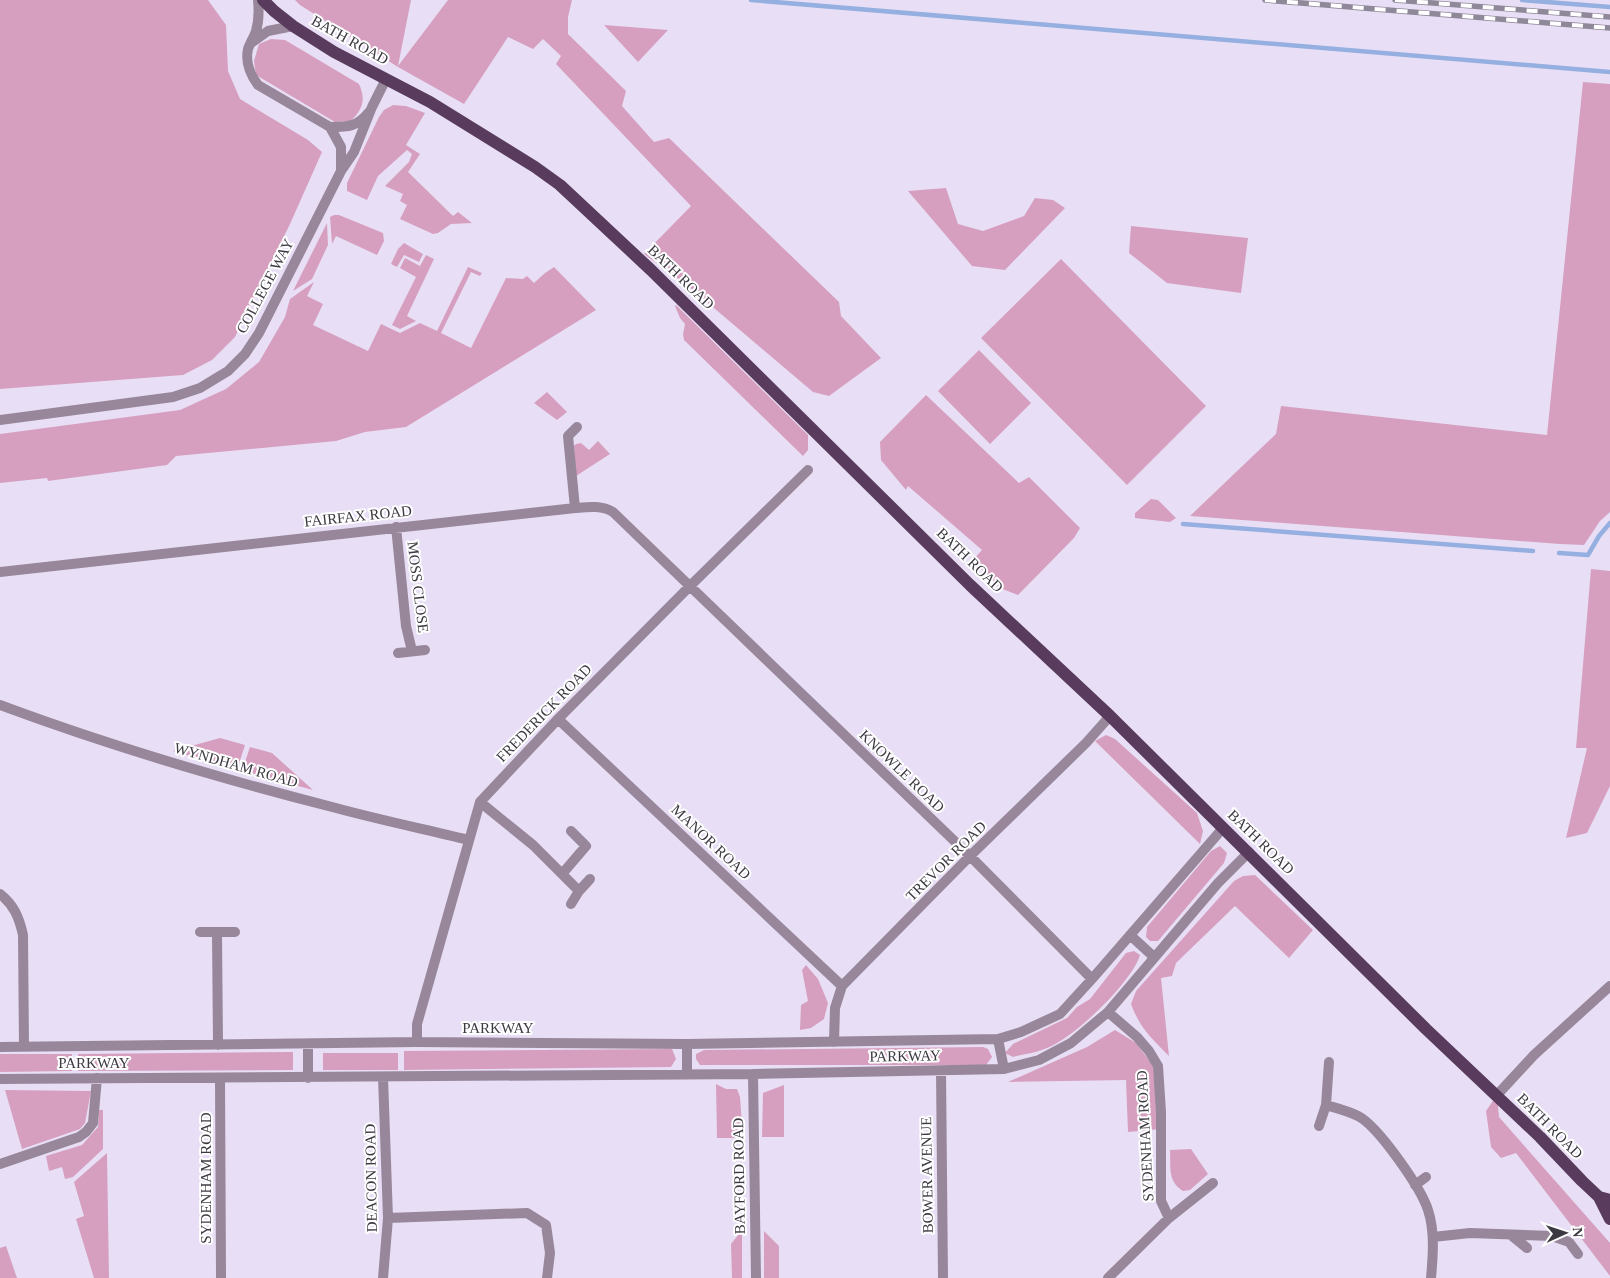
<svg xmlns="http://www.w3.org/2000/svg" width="1610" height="1278" viewBox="0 0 1610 1278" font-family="'Times New Roman',serif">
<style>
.green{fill:#d69fbf}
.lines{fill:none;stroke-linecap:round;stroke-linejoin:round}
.stream{stroke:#94afe0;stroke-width:4.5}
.street{stroke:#98879a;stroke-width:10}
.primary{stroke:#593c5d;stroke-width:12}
.rail-casing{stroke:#8f8898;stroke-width:5.5}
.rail{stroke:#fff;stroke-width:4;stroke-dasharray:11;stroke-linecap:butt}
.labels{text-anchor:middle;stroke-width:4;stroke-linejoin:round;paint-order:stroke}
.street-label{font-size:15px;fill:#3d3942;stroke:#fff}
</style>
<rect width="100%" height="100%" fill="#e8dff6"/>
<path class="green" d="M 0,0 L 208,0 L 226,25 L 228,71 L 240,99 L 308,140 L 322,152 L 290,224 L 235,337 L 212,360 L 183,375 L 0,389 Z
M 295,0 L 411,0 L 398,66 L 448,0 L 572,0 L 568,17 L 568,34 L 626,91 L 622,106 L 654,142 L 669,138 L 839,302 L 841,316 L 881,358 L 829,396 L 813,392 L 688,286 L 644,254 L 691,206 L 556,64 L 561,56 L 543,39 L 533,49 L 508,37 L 464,104 L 398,67 L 300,5 Z
M 604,25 L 668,30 L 638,62 Z
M 271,39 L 285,40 L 359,84 C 366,100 363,108 351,121 L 335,122 L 256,75 L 254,61 L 259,44 Z
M 1583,82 L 1610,84 L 1610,512 L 1600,521 L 1584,545 L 1560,544 L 1190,516 L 1276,434 L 1281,406 L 1547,435 Z
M 393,105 L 406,106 L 425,113 L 406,145 L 420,154 L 408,172 L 453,216 L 458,212 L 472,223 L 451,224 L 438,233 L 433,234 L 400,219 L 407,205 L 400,201 L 403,194 L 385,186 L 409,162 L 412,154 L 407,150 L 378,176 L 367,200 L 347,191 L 347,183 L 379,117 L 384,110 Z
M 946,188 L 958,224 L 983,231 L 1024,216 L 1035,198 L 1053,200 L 1065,208 L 1005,270 L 972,266 L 908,191 Z
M 334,215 L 339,215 L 383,233 L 384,241 L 377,255 L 336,236 L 332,244 L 330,217 Z
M 327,223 L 328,245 L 312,279 L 293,291 Z
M 1131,226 L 1248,238 L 1241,293 L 1167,283 L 1129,253 Z
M 404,243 L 423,254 L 419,262 L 404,255 L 397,267 L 391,264 L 398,249 Z
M 426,255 L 434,259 L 407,316 L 416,321 L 400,329 L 392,325 L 416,277 L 400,268 L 405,258 L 420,266 Z
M 1061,259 L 1206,406 L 1127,485 L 981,338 Z
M 468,267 L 482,273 L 480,276 L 471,272 L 441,333 L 471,348 L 506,278 L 523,279 L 527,276 L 534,283 L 545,273 L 554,267 L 596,310 L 406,427 L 365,432 L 336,441 L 176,456 L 167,465 L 48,481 L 47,478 L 0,483 L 0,434 L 180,410 L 226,389 L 259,362 L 285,317 L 290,299 L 314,282 L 307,296 L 323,304 L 313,325 L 368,351 L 381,324 L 400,333 L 420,323 L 437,331 Z
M 676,305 L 808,435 L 808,450 L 803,456 L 684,340 L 683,334 L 685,324 L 680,318 L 675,306 Z
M 979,350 L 1031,403 L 990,444 L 938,391 Z
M 547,392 L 567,412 L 557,420 L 534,403 Z
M 926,395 L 1019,483 L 1029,477 L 1080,528 L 1074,538 L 1018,595 L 1000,588 L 973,560 L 982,550 L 908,486 L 906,490 L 881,460 L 880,442 Z
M 598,441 L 610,454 L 576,476 L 574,446 L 576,444 L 581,443 L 589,450 Z
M 1151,499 L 1158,500 L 1176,518 L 1170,522 L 1135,518 L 1135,513 Z
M 1591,569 L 1610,571 L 1610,786 L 1587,833 L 1566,838 L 1587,748 L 1576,748 Z
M 1106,735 L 1115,739 L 1197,813 L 1203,831 L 1200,844 L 1095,741 Z
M 220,738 L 245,745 L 237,770 L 173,751 Z
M 250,747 L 272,753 L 313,790 L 242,771 Z
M 1220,846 L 1227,853 L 1224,863 L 1158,941 L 1150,941 L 1146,937 L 1147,927 L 1211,851 Z
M 1255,875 L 1313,930 L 1289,958 L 1235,906 L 1176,963 L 1172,976 L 1161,978 L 1169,1056 C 1151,1038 1140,1028 1131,1004 L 1136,991 L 1234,881 L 1243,876 Z
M 1134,951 L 1140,955 C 1132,982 1074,1038 1047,1048 C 1036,1053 1024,1054 1013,1057 L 1005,1053 L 1013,1044 L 1067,1018 L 1077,1007 L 1090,999 L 1126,953 Z
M 806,965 L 818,979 L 828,1003 L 824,1019 L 811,1028 L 800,1030 L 801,1005 L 808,1001 L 802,970 Z
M 1115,1030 L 1136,1043 L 1151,1063 L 1159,1079 L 1161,1129 L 1128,1132 L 1126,1080 L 1008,1082 L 1087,1047 Z
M 983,1047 L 988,1049 L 992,1057 L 986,1065 L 700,1065 L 696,1059 L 696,1054 L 704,1050 Z
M 672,1049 L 676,1059 L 671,1067 L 404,1070 L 404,1051 Z
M 293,1052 L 293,1070 L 78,1071 L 78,1054 Z
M 323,1053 L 398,1053 L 398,1070 L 323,1070 Z
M 0,1054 L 72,1054 L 72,1071 L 0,1072 Z
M 716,1084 L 726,1089 L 737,1089 L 740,1097 L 743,1138 L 717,1138 Z
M 784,1085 L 784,1137 L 762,1137 L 763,1093 Z
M 5,1090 L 91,1091 L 85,1123 L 80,1129 L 22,1149 Z
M 1497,1095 L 1499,1117 L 1610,1243 L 1610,1276 L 1516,1153 L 1501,1158 L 1491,1147 L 1486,1111 Z
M 99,1110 L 103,1110 L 103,1149 L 73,1177 L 65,1179 L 62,1167 L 49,1171 L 46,1156 L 82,1145 L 98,1127 Z
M 1191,1149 L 1208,1174 L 1190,1190 L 1183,1191 C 1167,1181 1171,1167 1170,1150 Z
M 107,1153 L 109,1278 L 94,1278 L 76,1219 L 84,1216 L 74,1182 Z
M 742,1230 L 742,1278 L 732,1278 L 731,1244 Z
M 764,1231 L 779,1246 L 779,1278 L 764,1278 Z
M 6,1246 L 17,1278 L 0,1278 L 0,1248 Z"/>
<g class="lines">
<path class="stream" d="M 751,0 L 1610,72
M 1522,0 L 1610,7
M 1183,524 L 1533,551
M 1559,553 L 1588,555 L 1599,536 L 1610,523"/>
<path class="street" d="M 258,0 C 259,10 259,21 256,31 C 254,37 250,43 248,49 C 245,63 250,74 258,85 L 330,127 L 341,147 L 341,170
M 251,43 L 268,31 L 293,26
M 330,127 C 348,127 357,127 369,112
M 0,420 L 173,397 L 200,388 L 228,371 L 245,354 L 259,333 L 341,171 L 354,152 L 372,107 L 386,79
M 575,508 L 568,436 L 577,427
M 396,527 L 406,626 L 412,651
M 0,572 L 575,508 C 588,507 601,505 613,512 L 642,540 L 970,856 L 1092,979
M 398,653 L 425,650
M 0,705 C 110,746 222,779 336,808 C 380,820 424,829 469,840
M 558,719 L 842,986
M 480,802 L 533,845 L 562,874
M 571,831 L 586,846 L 562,874 L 579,891 L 590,879
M 0,894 C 14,905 19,917 23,935 L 24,1046
M 571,904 L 579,891
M 200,932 L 235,932
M 217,932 L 218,1045
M 1130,935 L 1154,957
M 1108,1012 L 1137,1037 L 1149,1051 L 1158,1066 L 1161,1112 L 1161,1201 L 1169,1218
M 998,1039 L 1004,1069
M 417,1042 L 417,1024 L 480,802 L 558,719 L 690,586 L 808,470
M 834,1042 L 835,1008 L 842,986 L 970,856 L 1086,743 L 1110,716
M 308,1044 L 308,1078
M 0,1047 L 417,1042 L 687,1044 L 998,1039 L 1021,1032 L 1060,1014 L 1092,979 L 1223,828
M 1329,1062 L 1326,1105 C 1336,1108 1348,1111 1358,1116 C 1378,1126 1421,1188 1428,1210 C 1435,1231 1433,1256 1431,1278
M 941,1071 L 943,1278
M 687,1074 L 687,1044
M 753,1074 L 756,1278
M 220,1078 L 221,1278
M 0,1079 L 753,1074 L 1004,1069 L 1039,1060 L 1071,1043 L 1108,1012 L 1218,883 L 1249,852
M 1497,1095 L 1534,1055 L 1610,986
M 1319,1126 L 1326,1105
M 0,1164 L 79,1137 L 86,1132 L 93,1123 L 97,1078
M 1415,1185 L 1426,1177
M 388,1218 L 527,1213 L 546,1225 L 550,1253 L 547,1278
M 1511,1235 L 1527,1248
M 1433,1237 L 1470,1233 L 1552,1236 L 1569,1242 L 1578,1254
M 383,1278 L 388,1218 L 383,1077
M 1108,1278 L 1169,1218 L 1213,1183"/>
<path class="primary" d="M 263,0 L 274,11 L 293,26 L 334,52 L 430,102 L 535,167 L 560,185 L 651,270 L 970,585 L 1110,716 L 1426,1029 L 1540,1137 L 1582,1181 L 1599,1197 L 1610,1200
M 1599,1197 L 1610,1219"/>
<defs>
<path id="rail" d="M 1265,0 L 1610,28
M 1395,0 L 1610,17"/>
</defs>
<use href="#rail" class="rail-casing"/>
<use href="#rail" class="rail"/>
</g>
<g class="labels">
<g class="street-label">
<text transform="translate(350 40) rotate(29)" y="5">BATH ROAD</text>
<text transform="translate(681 277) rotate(44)" y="5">BATH ROAD</text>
<text transform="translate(265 286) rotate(-62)" y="5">COLLEGE WAY</text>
<text transform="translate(358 516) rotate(-6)" y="5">FAIRFAX ROAD</text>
<text transform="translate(970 560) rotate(44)" y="5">BATH ROAD</text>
<text transform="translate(418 587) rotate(83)" y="5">MOSS CLOSE</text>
<text transform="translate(544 713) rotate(-46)" y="5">FREDERICK ROAD</text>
<text transform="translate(236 765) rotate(16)" y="5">WYNDHAM ROAD</text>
<text transform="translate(902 771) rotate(44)" y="5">KNOWLE ROAD</text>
<text transform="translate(711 842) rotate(43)" y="5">MANOR ROAD</text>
<text transform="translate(1261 842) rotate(44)" y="5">BATH ROAD</text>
<text transform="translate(946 861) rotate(-45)" y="5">TREVOR ROAD</text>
<text x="498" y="1033">PARKWAY</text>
<text transform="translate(905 1056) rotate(-1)" y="5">PARKWAY</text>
<text x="94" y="1068">PARKWAY</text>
<text transform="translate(1550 1126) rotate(45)" y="5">BATH ROAD</text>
<text transform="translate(1145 1136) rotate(-93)" y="5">SYDENHAM ROAD</text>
<text transform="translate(927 1175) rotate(-91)" y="5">BOWER AVENUE</text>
<text transform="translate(739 1176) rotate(-91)" y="5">BAYFORD ROAD</text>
<text transform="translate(206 1178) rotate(-90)" y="5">SYDENHAM ROAD</text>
<text transform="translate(371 1178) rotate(-91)" y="5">DEACON ROAD</text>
</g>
</g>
<g transform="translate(1565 1233) rotate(87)" stroke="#ffffff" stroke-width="4" paint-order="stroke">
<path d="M0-4L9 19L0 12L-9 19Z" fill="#3d3942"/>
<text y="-8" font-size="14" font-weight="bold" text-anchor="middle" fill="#3d3942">N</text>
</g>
</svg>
